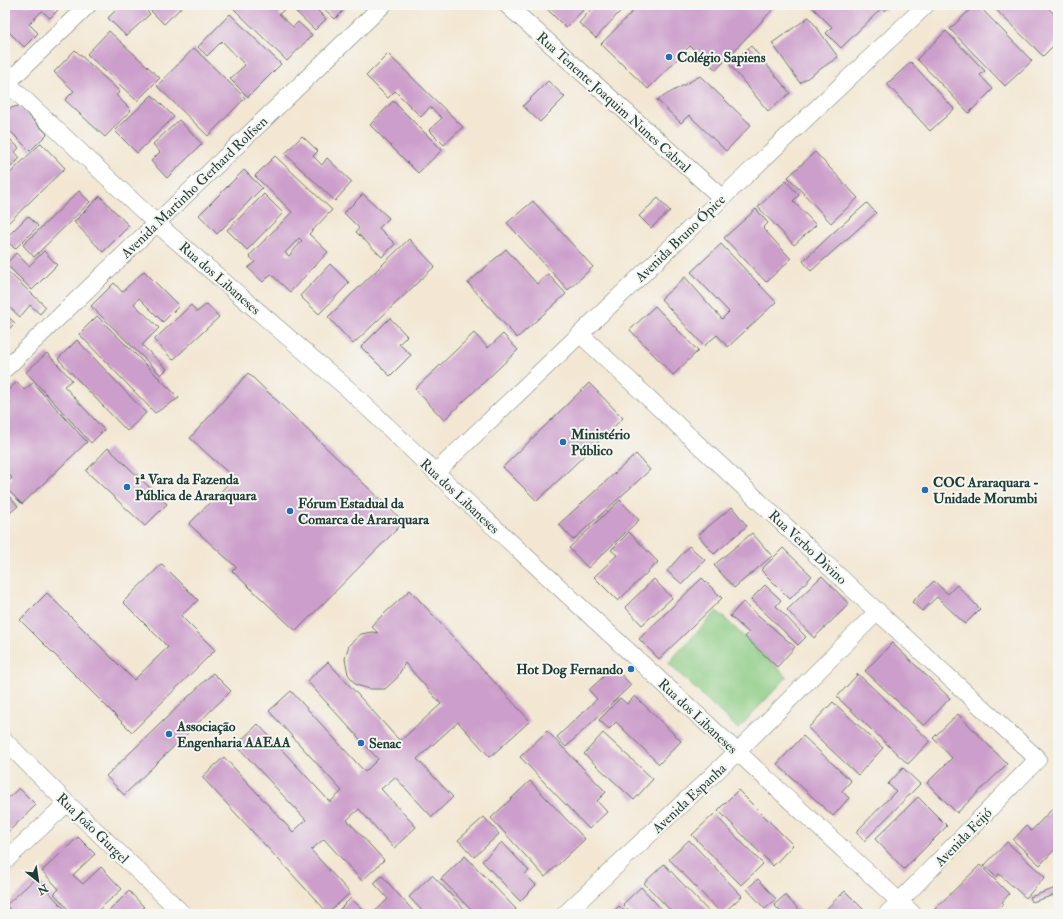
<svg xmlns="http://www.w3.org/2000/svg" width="1063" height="919" viewBox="0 0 1063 919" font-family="'IM FELL Double Pica',serif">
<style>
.green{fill:#8aca82;stroke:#54845b}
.building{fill:#cc9ecb;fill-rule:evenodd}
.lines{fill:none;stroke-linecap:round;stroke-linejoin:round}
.minor-casing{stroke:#69786c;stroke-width:18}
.minor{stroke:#fff;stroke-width:17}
.poi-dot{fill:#1f6fb2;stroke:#f6f6f2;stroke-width:1.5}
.labels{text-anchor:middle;stroke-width:4;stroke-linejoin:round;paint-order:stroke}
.poi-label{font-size:14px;font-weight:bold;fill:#1f3d34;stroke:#f6f6f2;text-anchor:start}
.street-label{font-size:14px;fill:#1f3d34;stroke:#f6f6f2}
</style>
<rect width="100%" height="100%" fill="#f6f6f2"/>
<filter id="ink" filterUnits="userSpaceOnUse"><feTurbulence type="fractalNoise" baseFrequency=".025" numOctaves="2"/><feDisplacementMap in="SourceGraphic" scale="8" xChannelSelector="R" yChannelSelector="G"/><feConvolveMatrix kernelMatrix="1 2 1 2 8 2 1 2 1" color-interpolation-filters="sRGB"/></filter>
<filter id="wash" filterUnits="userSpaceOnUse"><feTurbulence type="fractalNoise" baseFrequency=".012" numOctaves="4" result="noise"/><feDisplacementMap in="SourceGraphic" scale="16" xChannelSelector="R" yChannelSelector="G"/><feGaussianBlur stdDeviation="0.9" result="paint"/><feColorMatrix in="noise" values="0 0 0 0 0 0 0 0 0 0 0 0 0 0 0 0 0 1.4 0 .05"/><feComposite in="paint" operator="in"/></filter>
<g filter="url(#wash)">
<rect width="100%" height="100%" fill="#f3e7d3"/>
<path class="green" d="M 717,611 L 787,677 L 738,729 L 668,663 Z"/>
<g id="blocks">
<path class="building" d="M 13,5 L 53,5 L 58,10 L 50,18 L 42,11 L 29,24 L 38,33 L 24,47 L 5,28 L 5,13 Z
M 121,5 L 141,5 L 150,14 L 126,36 L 108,18 Z
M 145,5 L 184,5 L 164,24 Z
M 238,5 L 281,5 L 285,9 L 279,14 L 293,27 L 298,22 L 312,35 L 287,61 L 234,9 Z
M 289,5 L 312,5 L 326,19 L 315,30 Z
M 320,5 L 349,5 L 335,19 Z
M 551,5 L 588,5 L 566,28 L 547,9 Z
M 595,5 L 626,5 L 596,38 L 579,23 Z
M 639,5 L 777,5 L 716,70 L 690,46 L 648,89 L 601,44 Z
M 814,5 L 892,5 L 885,11 L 882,8 L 841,48 L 826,33 L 832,27 L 812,7 Z
M 975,5 L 978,5 L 1032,61 L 1005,86 L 950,29 Z
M 991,5 L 1045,5 L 1058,18 L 1058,41 L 1043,56 Z
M 230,14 L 281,64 L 248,97 L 230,79 L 245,65 L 222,41 L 207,56 L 198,47 Z
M 809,17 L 838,57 L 800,83 L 772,43 Z
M 109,31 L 160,78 L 137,101 L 87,54 Z
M 946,31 L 985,71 L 980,75 L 993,89 L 969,113 L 917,59 Z
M 751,46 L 790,93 L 768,111 L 729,64 Z
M 194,48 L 245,98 L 208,136 L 157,86 Z
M 75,50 L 120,92 L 116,95 L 131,110 L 105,137 L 65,100 L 74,91 L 54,72 Z
M 388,54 L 463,127 L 444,145 L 429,130 L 442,118 L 430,107 L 421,117 L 395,91 L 388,98 L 366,76 Z
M 911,62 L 954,109 L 930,131 L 887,84 Z
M 700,76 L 751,125 L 726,151 L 689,115 L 681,123 L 657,100 Z
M 548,81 L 565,97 L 540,122 L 523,106 Z
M 152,95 L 174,117 L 137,153 L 115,131 Z
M 393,101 L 442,150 L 418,173 L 370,125 Z
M 19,106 L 47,134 L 30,151 L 5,126 L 5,114 L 10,108 Z
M 179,120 L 202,144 L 167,178 L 151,161 L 160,152 L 153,144 Z
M 5,134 L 19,148 L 15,152 L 20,158 L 10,168 L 5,163 Z
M 302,136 L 318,151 L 313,156 L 322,165 L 327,158 L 352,182 L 335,201 L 285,154 Z
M 41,143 L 65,168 L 7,224 L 5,221 L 5,178 Z
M 815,152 L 858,198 L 831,223 L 788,177 Z
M 275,156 L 332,210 L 309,234 L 328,252 L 290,292 L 271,274 L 263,282 L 248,268 L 255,262 L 249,256 L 292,212 L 255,176 ZM 299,238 L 302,241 L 289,256 L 285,253 Z
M 244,170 L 262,188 L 217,234 L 199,215 Z
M 786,181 L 799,195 L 793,201 L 816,225 L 794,245 L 758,207 Z
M 79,191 L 90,202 L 34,257 L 23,245 Z
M 264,194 L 283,213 L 247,250 L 227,230 Z
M 363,194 L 389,218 L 379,228 L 395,244 L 382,257 L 356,232 L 359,228 L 344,213 Z
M 100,196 L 129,226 L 103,252 L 74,222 Z
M 658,198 L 670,211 L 651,228 L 639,216 Z
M 533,201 L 593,267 L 568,290 L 507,223 Z
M 867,203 L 876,213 L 811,271 L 803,261 L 835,231 Z
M 756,209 L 768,223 L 763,228 L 791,259 L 766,282 L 724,238 Z
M 28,216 L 38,226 L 15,249 L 5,239 Z
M 409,239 L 435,266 L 353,344 L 328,317 Z
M 721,244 L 776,302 L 728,347 L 717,335 L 704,346 L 661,299 L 685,277 L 722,319 L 729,312 L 691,272 Z
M 506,249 L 537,284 L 548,274 L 566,294 L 517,338 L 468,283 Z
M 44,251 L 57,265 L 32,290 L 6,264 L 16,253 L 29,266 Z
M 330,264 L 349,283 L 319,314 L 300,296 Z
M 5,269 L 46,307 L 40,314 L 30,305 L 20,317 L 5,303 Z
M 144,271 L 179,306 L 163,322 L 139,298 L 134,304 L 159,328 L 142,345 L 167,369 L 161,375 L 91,306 L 114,283 L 122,292 Z
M 207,304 L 219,317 L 173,360 L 154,340 L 191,305 L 197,312 Z
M 655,306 L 698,351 L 673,375 L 630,330 Z
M 5,314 L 15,323 L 5,333 Z
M 97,316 L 179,398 L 155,413 L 79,334 Z
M 390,318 L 407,336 L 399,344 L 411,355 L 390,376 L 361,347 Z
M 474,333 L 488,348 L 503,334 L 518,350 L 444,420 L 415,389 Z
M 77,340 L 146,413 L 127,431 L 58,359 Z
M 47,353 L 72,380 L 64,386 L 104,430 L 91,443 L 26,372 Z
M 248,373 L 404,522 L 296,631 L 232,571 L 236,567 L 189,524 L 234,478 L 190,438 Z
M 17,382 L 24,390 L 33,383 L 87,442 L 22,504 L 5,487 L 5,485 L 12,478 L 5,470 L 5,407 L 11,402 L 5,395 L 5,393 Z
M 589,383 L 623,418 L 537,501 L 503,467 Z
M 108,448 L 167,504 L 145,526 L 86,471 Z
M 636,454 L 650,470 L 573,540 L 559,524 Z
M 10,497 L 18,506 L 5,517 L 5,502 Z
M 620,500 L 639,520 L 588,568 L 569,548 Z
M 732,507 L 747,526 L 714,554 L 698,535 Z
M 629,532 L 658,562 L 618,601 L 594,577 L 617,555 L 611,550 Z
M 752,533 L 772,556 L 734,588 L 714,565 Z
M 689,546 L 705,560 L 682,584 L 667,571 Z
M 783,548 L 812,576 L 790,599 L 761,570 Z
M 162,564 L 198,600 L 181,616 L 215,650 L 132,732 L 20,620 L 47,593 L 134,680 L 168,647 L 123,602 Z
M 822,576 L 849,604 L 814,638 L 787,610 Z
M 702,578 L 722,598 L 659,659 L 639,639 Z
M 654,579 L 672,598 L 642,625 L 625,607 Z
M 934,581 L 948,594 L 957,585 L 980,609 L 965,624 L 937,597 L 922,611 L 912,602 Z
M 765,585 L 781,600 L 776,606 L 806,637 L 798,645 L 751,599 Z
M 410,590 L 530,721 L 490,757 L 458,722 L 417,759 L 453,797 L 432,817 L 395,777 L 381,789 L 416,827 L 394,848 L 359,809 L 347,820 L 384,860 L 362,881 L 324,839 L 311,850 L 350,893 L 328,913 L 202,777 L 224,757 L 293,832 L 306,820 L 236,745 L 258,724 L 330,802 L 342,791 L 269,711 L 291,691 L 365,772 L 378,759 L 307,681 L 328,662 L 400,741 L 441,704 L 405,663 L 397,678 L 385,689 L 370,689 L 356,685 L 348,674 L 345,659 L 349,645 L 361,634 L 372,632 L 378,633 L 371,626 Z
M 743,602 L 795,647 L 777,667 L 745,637 L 749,633 L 730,616 Z
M 892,643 L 950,698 L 924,726 L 865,671 Z
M 614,667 L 631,685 L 566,747 L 557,737 L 597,699 L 589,690 Z
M 213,673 L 231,691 L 124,795 L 106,776 Z
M 858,674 L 930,741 L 908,764 L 837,697 Z
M 635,696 L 681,741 L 659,764 L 616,722 L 609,729 L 599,720 L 620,698 L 627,704 Z
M 833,702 L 883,748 L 858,775 L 808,728 Z
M 958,714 L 1007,764 L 957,813 L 927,783 L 952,758 L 933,738 Z
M 547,731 L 606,792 L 597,801 L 607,812 L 589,829 L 520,757 Z
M 603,733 L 653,779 L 634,800 L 584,754 Z
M 803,736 L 851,781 L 842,791 L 849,798 L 833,816 L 777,764 Z
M 903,768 L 920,784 L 864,841 L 856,832 L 896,791 L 888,784 Z
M 530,781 L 585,839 L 545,877 L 491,818 Z
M 19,788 L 36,805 L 5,835 L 5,801 Z
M 738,790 L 793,845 L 773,866 L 718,810 Z
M 918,797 L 947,826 L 904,869 L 875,839 Z
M 1058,803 L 1058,849 L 1056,848 L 1040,865 L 1013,840 L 1026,826 L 1031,831 Z
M 714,814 L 763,864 L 741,885 L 692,835 Z
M 484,817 L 499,834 L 474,857 L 458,840 Z
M 78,837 L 95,854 L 73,875 L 83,884 L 101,867 L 122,889 L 94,914 L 73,914 L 54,894 L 59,889 L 42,871 Z
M 689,840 L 742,896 L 722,914 L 669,859 Z
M 502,842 L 529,871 L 525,874 L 536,885 L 520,901 L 482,861 Z
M 1007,842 L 1045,877 L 1026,898 L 999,874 L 996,877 L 984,866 Z
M 465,856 L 516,909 L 511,914 L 475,914 L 441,879 Z
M 664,864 L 711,914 L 674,914 L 644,883 Z
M 980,865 L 1009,894 L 1002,902 L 1004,904 L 994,914 L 939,914 L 935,909 Z
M 432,875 L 469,914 L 425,914 L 409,897 Z
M 382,876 L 416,914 L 376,914 L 374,912 L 388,899 L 374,883 Z
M 36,878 L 69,914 L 14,914 L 6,905 Z
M 758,879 L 776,899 L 765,909 L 747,889 Z
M 641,887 L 666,914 L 633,914 L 623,904 Z
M 1056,888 L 1058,894 L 1032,902 L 1030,897 Z
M 129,891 L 144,907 L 138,914 L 106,914 Z
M 845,891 L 866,912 L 864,914 L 821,914 Z
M 785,895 L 803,914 L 783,914 L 774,905 Z
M 351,898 L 367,914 L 346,914 L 340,909 Z
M 619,906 L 627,914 L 611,914 Z"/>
</g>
</g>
<g filter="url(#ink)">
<use href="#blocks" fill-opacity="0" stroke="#69786c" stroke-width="1"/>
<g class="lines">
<defs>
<path id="minor" d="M 507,5 L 722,198
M 5,81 L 156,223 L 348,389 L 467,502 L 913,914
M 5,85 L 88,5
M 580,334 L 856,592 L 1038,759 L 887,914
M 5,369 L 383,5
M 436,472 L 722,198 L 926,5
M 5,741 L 67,803 L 183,914
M 5,861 L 67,803
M 565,914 L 737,752 L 878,611"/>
</defs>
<use href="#minor" class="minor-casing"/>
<use href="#minor" class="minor"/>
</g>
</g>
<g class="poi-dot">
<circle cx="669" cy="57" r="4"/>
<circle cx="563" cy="442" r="4"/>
<circle cx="127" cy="487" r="4"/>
<circle cx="925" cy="490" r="4"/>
<circle cx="290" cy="511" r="4"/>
<circle cx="631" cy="669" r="4"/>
<circle cx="169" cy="734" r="4"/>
<circle cx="361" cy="743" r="4"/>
</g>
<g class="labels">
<g class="poi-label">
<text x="677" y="62">Colégio Sapiens</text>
<text x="571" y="439">Ministério<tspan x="571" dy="16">Público</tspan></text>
<text x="135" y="484">1ª Vara da Fazenda<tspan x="135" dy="16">Pública de Araraquara</tspan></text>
<text x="933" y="487">COC Araraquara -<tspan x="933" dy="16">Unidade Morumbi</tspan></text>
<text x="298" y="508">Fórum Estadual da<tspan x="298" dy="16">Comarca de Araraquara</tspan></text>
<text x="623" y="674" text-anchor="end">Hot Dog Fernando</text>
<text x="177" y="731">Associação<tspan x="177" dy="16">Engenharia AAEAA</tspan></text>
<text x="369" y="748">Senac</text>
</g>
<g class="street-label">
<text transform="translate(614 102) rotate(42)" y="5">Rua Tenente Joaquim Nunes Cabral</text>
<text transform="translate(194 187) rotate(-44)" y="5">Avenida Martinho Gerhard Rolfsen</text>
<text transform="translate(680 238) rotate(-44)" y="5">Avenida Bruno Ópice</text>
<text transform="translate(220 278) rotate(41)" y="5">Rua dos Libaneses</text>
<text transform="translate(460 496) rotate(43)" y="5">Rua dos Libaneses</text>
<text transform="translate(808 547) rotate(43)" y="5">Rua Verbo Divino</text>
<text transform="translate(698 716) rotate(43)" y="5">Rua dos Libaneses</text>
<text transform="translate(689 798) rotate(-43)" y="5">Avenida Espanha</text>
<text transform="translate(93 828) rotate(44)" y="5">Rua João Gurgel</text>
<text transform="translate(963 837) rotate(-46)" y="5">Avenida Feijó</text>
</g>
</g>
<rect width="1063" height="919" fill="none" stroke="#f6f6f2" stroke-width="20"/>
<g transform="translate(38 881) rotate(150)" stroke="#f6f6f2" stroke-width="3" paint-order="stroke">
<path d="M0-3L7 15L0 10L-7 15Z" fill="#1f3d34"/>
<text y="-6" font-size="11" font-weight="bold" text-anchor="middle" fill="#1f3d34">N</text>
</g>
</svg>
